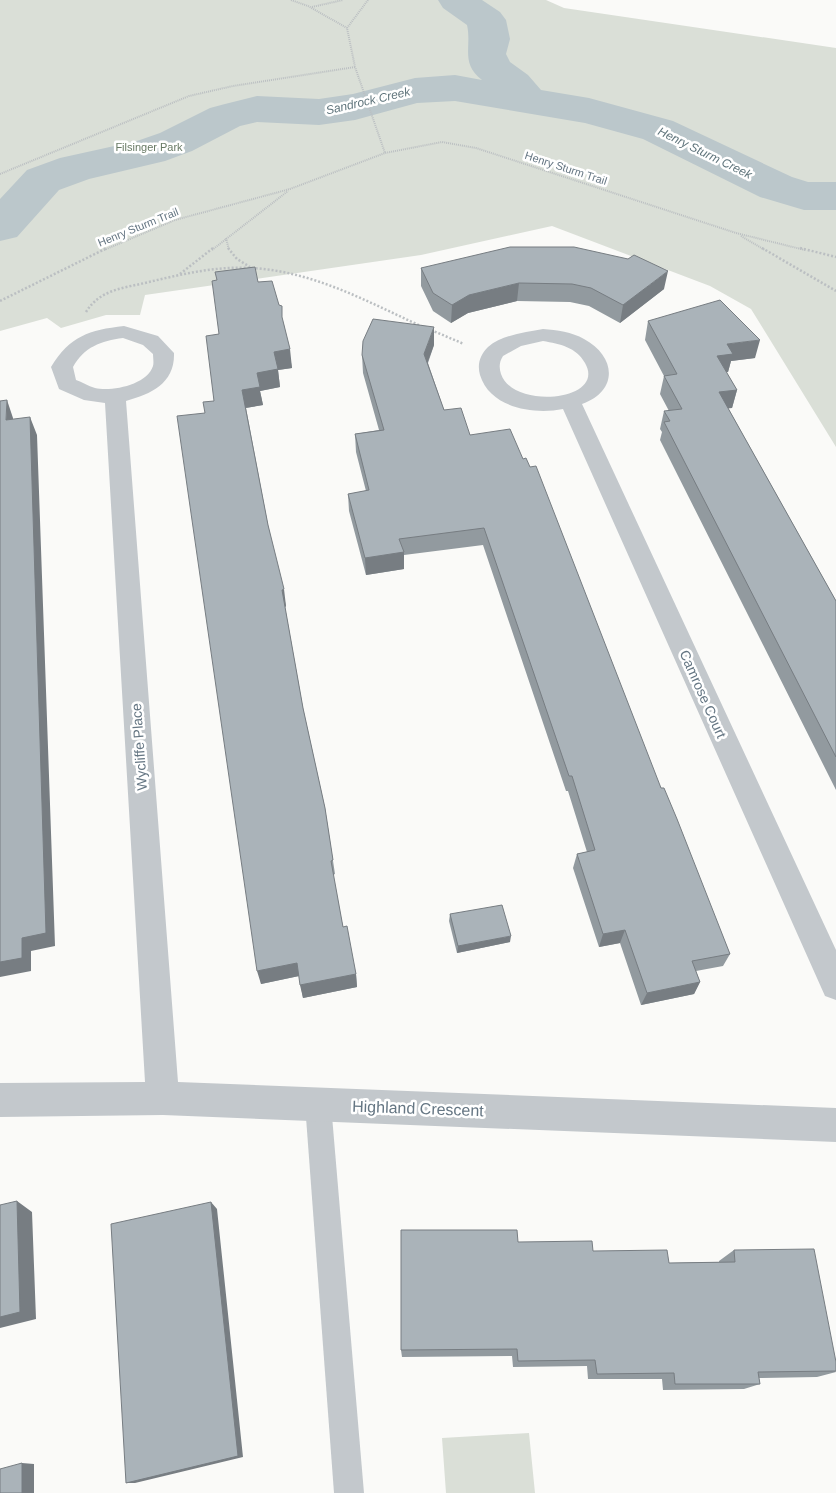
<svg xmlns="http://www.w3.org/2000/svg" width="836" height="1493" viewBox="0 0 836 1493" font-family="Helvetica,sans-serif">
<style>
.green{fill:#dadfd7}
.lines{fill:none;stroke-linecap:round;stroke-linejoin:round}
.river{fill:#bbc7cb;fill-rule:evenodd}
.path-far1{stroke:#bbbfc2;stroke-width:2;stroke-dasharray:1 1;stroke-linecap:butt}
.path{stroke:#bbbfc2;stroke-width:2.5;stroke-dasharray:2 2;stroke-linecap:butt}
.service{fill:#c3c8cc;fill-rule:evenodd}
.minor{fill:#c3c8cc;fill-rule:evenodd}
.wall{fill:#929a9f}
.shaded-wall{fill:#777d82}
.building{fill:#aab3b9;stroke:#777d82}
.labels{text-anchor:middle;stroke-width:5;stroke-linejoin:round;paint-order:stroke}
.far-park-label{font-size:11px;fill:#687a64;stroke:#fff}
.far-street-label{font-size:11px;fill:#657683;stroke:#fff}
.far-water-label{font-size:12px;font-style:italic;fill:#60757c;stroke:#fff}
.street-label{font-size:14px;fill:#657683;stroke:#fff}
.near-street-label{font-size:16px;fill:#657683;stroke:#fff}
</style>
<rect width="100%" height="100%" fill="#fafaf8"/>
<path class="green" d="M 0,0 L 546,0 L 564,8 L 836,48 L 836,447 L 751,309 L 710,286 L 552,226 L 421,255 L 145,295 L 140,315 L 106,315 L 61,328 L 47,318 L 0,331 Z
M 529,1433 L 535,1493 L 446,1493 L 442,1438 Z"/>
<g class="lines">
<path class="river" d="M 438,0 L 482,0 L 500,12 L 506,20 L 510,39 L 506,54 L 510,62 L 528,75 L 541,90 L 589,98 L 673,121 L 792,177 L 808,182 L 836,182 L 836,210 L 804,210 L 760,197 L 643,139 L 585,123 L 455,101 L 417,103 L 355,120 L 319,125 L 257,122 L 240,126 L 192,151 L 165,161 L 89,179 L 59,190 L 17,237 L 0,241 L 0,199 L 27,170 L 60,158 L 137,141 L 160,133 L 210,108 L 225,104 L 257,96 L 319,99 L 353,94 L 415,78 L 455,75 L 482,80 C 460,63 472,47 467,25 L 443,8 Z"/>
<path class="path-far1" d="M 291,0 L 308,6 L 347,28 L 355,67 L 385,153
M 312,7 L 343,0
M 347,28 L 368,0
M 0,174 L 189,96 L 233,86 L 355,67
M 741,236 L 765,250
M 226,238 L 229,250
M 104,250 L 175,220 L 290,189 L 385,153 L 442,142 L 476,148 L 736,233 L 805,250
M 212,250 L 288,191"/>
<path class="path" d="M 228,248 L 237,259 L 250,267
M 762,248 L 836,291
M 800,248 L 836,257
M 180,274 L 213,248
M 0,301 L 107,248
M 86,312 C 100,289 125,288 149,282 C 182,274 217,266 251,268 C 313,271 368,302 423,327
M 431,330 L 464,344"/>
<path class="service" d="M 318,1091 L 327,1095 L 331,1104 L 364,1493 L 334,1493 L 305,1104 L 309,1095 Z"/>
<path class="minor" d="M 124,326 L 158,336 L 174,353 C 175,383 152,394 126,401 L 178,1082 L 836,1108 L 836,1142 L 163,1115 L 0,1117 L 0,1083 L 145,1082 L 105,403 L 84,400 L 59,389 L 51,367 C 70,336 89,330 124,326 ZM 123,338 L 143,345 L 153,354 C 153,357 154,363 153,366 C 147,385 111,392 95,388 C 88,386 82,382 76,380 L 73,367 C 84,347 101,341 123,338 Z
M 543,329 C 557,330 572,332 584,339 C 616,356 619,391 582,404 L 836,950 L 836,1000 L 825,996 L 563,409 C 534,415 490,408 480,375 C 477,364 480,355 488,347 C 502,335 526,332 543,329 ZM 543,341 C 560,344 576,347 585,363 C 607,401 513,410 501,374 C 499,368 499,362 503,356 L 521,346 Z"/>
</g>
<path class="wall" d="M 421,268 L 664,289 L 620,323 L 589,306 L 570,302 L 517,301 L 468,313 L 451,323 L 433,311 L 421,286 Z
M 258,282 L 284,325 L 292,368 L 278,370 L 280,387 L 260,391 L 263,405 L 246,408 L 268,525 L 286,606 L 285,607 L 303,708 L 325,808 L 335,874 L 333,875 L 343,927 L 356,974 L 357,987 L 303,998 L 299,976 L 261,984 L 205,413 L 214,401 Z
M 648,321 L 755,358 L 731,361 L 728,372 L 726,372 L 737,390 L 732,408 L 728,408 L 836,601 L 836,790 L 660,440 L 662,432 L 660,429 L 664,411 L 669,411 L 660,394 L 664,376 L 645,340 Z
M 434,345 L 428,363 L 444,410 L 470,435 L 661,788 L 730,954 L 723,966 L 696,971 L 700,982 L 694,994 L 641,1005 L 620,943 L 599,947 L 573,868 L 577,854 L 587,852 L 568,791 L 566,791 L 483,545 L 404,555 L 404,569 L 366,575 L 349,511 L 348,494 L 366,491 L 356,452 L 355,434 L 379,430 L 363,373 L 362,355 Z
M 450,914 L 510,942 L 457,953 L 449,921 Z
M 518,1242 L 593,1251 L 669,1263 L 719,1262 L 719,1261 L 734,1250 L 836,1372 L 817,1377 L 759,1378 L 760,1384 L 744,1389 L 663,1390 L 662,1379 L 588,1379 L 587,1366 L 513,1367 L 512,1356 L 402,1357 L 401,1350 Z"/>
<path class="shaded-wall" d="M 668,271 L 664,289 L 620,323 L 623,305 Z
M 519,283 L 517,301 L 468,313 L 451,323 L 452,305 L 469,295 Z
M 434,327 L 434,345 L 424,372 L 424,354 Z
M 760,340 L 755,358 L 731,361 L 728,372 L 712,374 L 717,356 L 727,344 Z
M 290,349 L 292,368 L 278,370 L 280,387 L 260,391 L 263,405 L 245,408 L 242,390 L 257,373 L 274,352 Z
M 737,390 L 732,408 L 714,410 L 719,392 Z
M 7,400 L 13,418 L 13,438 L 6,420 Z
M 30,417 L 37,435 L 55,946 L 31,951 L 31,971 L 0,977 L 0,962 Z
M 404,552 L 404,569 L 366,575 L 365,558 Z
M 284,589 L 286,606 L 285,607 L 282,590 Z
M 625,930 L 620,943 L 599,947 L 603,934 Z
M 511,936 L 510,942 L 457,953 L 458,946 Z
M 297,963 L 299,976 L 261,984 L 257,971 Z
M 356,974 L 357,987 L 303,998 L 300,985 Z
M 700,982 L 694,994 L 641,1005 L 647,993 Z
M 17,1201 L 32,1212 L 36,1319 L 0,1328 L 0,1317 Z
M 211,1202 L 217,1209 L 243,1457 L 135,1483 L 126,1483 Z
M 22,1463 L 34,1464 L 34,1493 L 22,1493 Z"/>
<path class="building" d="M 510,247 L 574,247 L 628,259 L 634,255 L 668,271 L 623,305 L 591,288 L 572,284 L 519,283 L 469,295 L 452,305 L 433,293 L 421,268 Z
M 255,267 L 258,282 L 272,281 L 279,305 L 282,306 L 282,317 L 290,349 L 274,352 L 278,369 L 257,373 L 260,387 L 242,390 L 268,525 L 284,589 L 282,590 L 303,708 L 325,808 L 333,860 L 331,861 L 343,927 L 347,926 L 356,974 L 300,985 L 297,963 L 257,971 L 177,416 L 205,413 L 203,402 L 214,401 L 206,336 L 219,334 L 212,281 L 217,280 L 215,272 Z
M 720,300 L 760,340 L 727,344 L 733,354 L 717,356 L 737,390 L 719,392 L 836,601 L 836,757 L 664,422 L 670,421 L 664,411 L 682,409 L 664,376 L 677,374 L 648,321 Z
M 373,319 L 434,327 L 424,354 L 444,410 L 461,408 L 470,435 L 510,429 L 523,459 L 526,458 L 530,467 L 536,466 L 661,788 L 664,788 L 677,819 L 730,954 L 692,961 L 700,982 L 647,993 L 625,930 L 603,934 L 577,854 L 595,850 L 572,776 L 569,776 L 484,528 L 399,539 L 404,552 L 365,558 L 348,494 L 369,490 L 355,434 L 384,430 L 362,355 L 363,341 Z
M 7,400 L 6,420 L 30,417 L 46,933 L 22,938 L 22,958 L 0,962 L 0,401 Z
M 502,905 L 511,936 L 458,946 L 450,914 Z
M 17,1201 L 20,1312 L 0,1317 L 0,1205 Z
M 211,1202 L 238,1456 L 126,1483 L 111,1224 Z
M 401,1230 L 517,1230 L 518,1242 L 592,1241 L 593,1251 L 667,1250 L 669,1263 L 735,1262 L 734,1250 L 814,1249 L 836,1362 L 836,1371 L 758,1372 L 760,1384 L 675,1384 L 674,1373 L 597,1374 L 595,1360 L 518,1361 L 517,1349 L 401,1350 Z
M 22,1463 L 22,1493 L 0,1493 L 0,1469 Z"/>
<g class="labels">
<g class="far-park-label">
<text x="149" y="151">Filsinger Park</text>
</g>
<g class="far-street-label">
<text transform="translate(566 168) rotate(18)" y="4">Henry Sturm Trail</text>
<text transform="translate(138 227) rotate(-22)" y="4">Henry Sturm Trail</text>
</g>
<g class="far-water-label">
<text transform="translate(368 101) rotate(-13)" y="4">Sandrock Creek</text>
<text transform="translate(705 153) rotate(26)" y="4">Henry Sturm Creek</text>
</g>
<g class="street-label">
<text transform="translate(703 694) rotate(66)" y="5">Camrose Court</text>
<text transform="translate(139 747) rotate(-94)" y="5">Wycliffe Place</text>
</g>
<g class="near-street-label">
<text transform="translate(418 1108) rotate(2)" y="6">Highland Crescent</text>
</g>
</g>
</svg>
